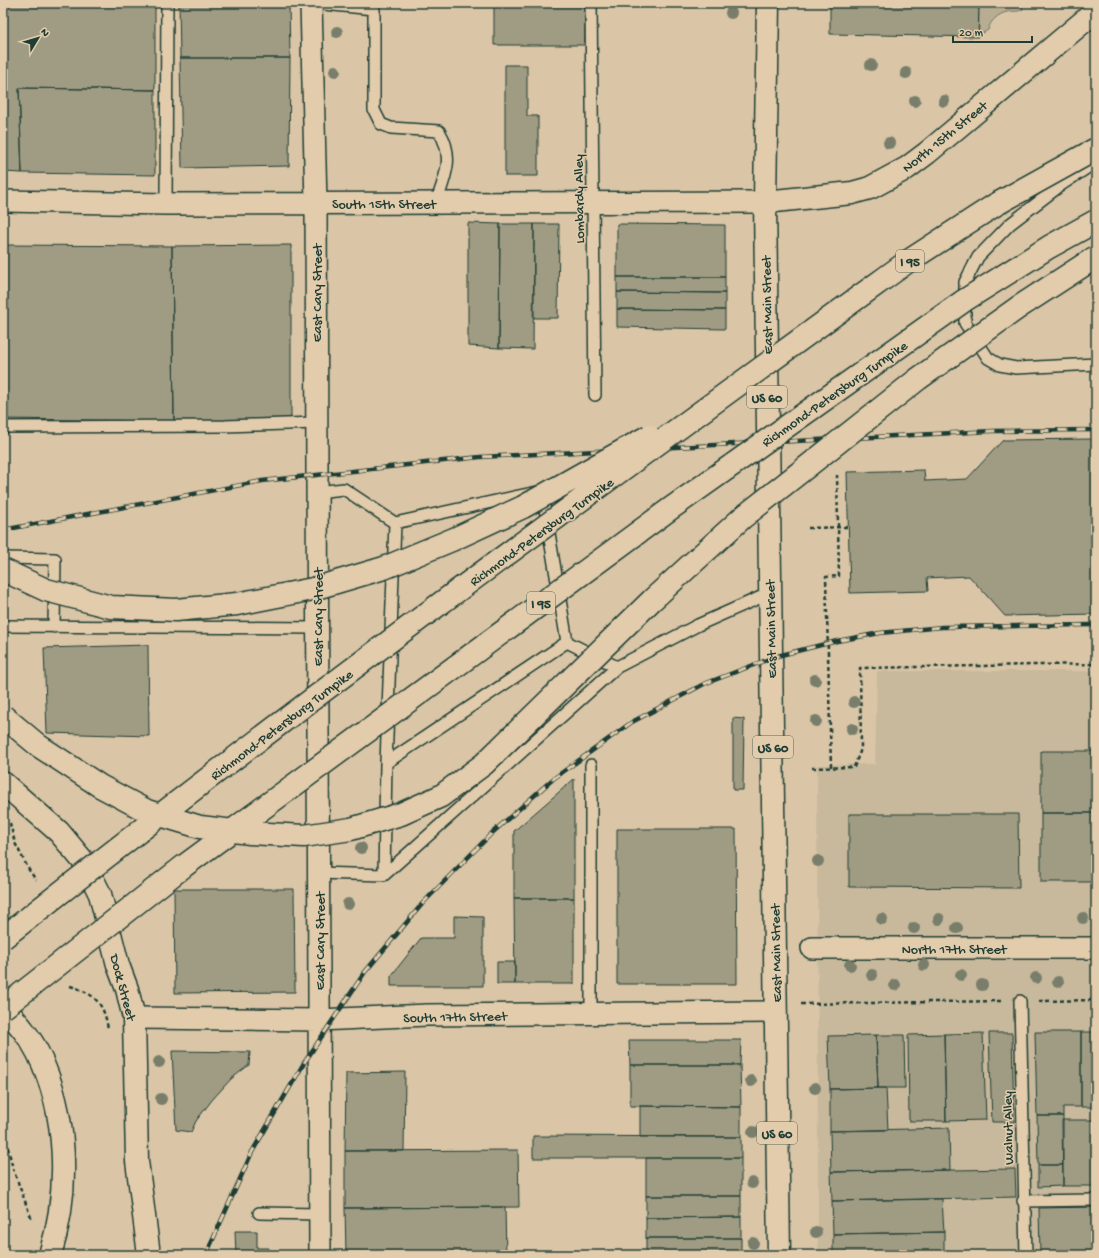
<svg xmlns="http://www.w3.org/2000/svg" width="1099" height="1258" viewBox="0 0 1099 1258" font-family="'Gochi Hand',sans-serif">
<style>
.built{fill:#c9b99c}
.green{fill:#b8ad92;stroke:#6c7563}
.building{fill:#a09c83;stroke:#1f3d34}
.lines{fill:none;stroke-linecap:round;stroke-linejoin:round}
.lane-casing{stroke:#1f3d34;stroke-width:14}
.street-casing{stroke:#1f3d34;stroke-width:24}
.secondary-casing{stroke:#1f3d34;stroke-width:25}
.primary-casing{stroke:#1f3d34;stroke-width:25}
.highway-casing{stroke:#1f3d34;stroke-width:25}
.path{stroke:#1f3d34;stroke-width:2.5;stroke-dasharray:4 3;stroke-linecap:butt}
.lane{stroke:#e2ccac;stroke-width:11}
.street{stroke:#e2ccac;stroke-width:21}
.secondary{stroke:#e2ccac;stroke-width:22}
.primary{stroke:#e2ccac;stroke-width:22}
.highway{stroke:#e2ccac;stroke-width:22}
.rail-casing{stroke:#1f3d34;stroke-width:4.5}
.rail{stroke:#e2ccac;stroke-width:3;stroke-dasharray:9;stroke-linecap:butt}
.highway-bridge-casing{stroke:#1f3d34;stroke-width:25;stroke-linecap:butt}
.highway-bridge{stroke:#e2ccac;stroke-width:22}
.tree{fill:#787e6a}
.labels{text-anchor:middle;stroke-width:3;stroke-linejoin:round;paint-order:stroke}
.shield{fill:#e2ccac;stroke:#5a6858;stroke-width:1}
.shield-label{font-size:13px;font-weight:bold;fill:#1f3d34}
.street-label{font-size:14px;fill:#1f3d34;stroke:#e2ccac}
</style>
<rect width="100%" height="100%" fill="#dac6a7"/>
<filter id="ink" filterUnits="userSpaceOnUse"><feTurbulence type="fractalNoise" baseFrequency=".025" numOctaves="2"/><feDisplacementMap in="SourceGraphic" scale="8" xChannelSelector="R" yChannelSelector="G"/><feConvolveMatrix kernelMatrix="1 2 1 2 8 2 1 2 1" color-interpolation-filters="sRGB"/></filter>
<g filter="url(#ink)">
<path class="built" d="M 877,671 L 1096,671 L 1096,1255 L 818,1255 L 817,765 L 875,764 Z"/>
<path class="green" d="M 979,3 L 1021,3 L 1023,9 C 1017,13 1013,10 1007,12 C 998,14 990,21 988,30 L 981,34 L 979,31 Z"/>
<path class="building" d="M 3,3 L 155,3 L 155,90 L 19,88 L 22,173 L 3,172 Z
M 179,3 L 289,3 L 290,58 L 180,58 Z
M 494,3 L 585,3 L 585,45 L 494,45 Z
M 830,3 L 979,3 L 978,37 L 830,34 Z
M 180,58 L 290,58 L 289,166 L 182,168 Z
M 505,65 L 527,65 L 527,116 L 538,116 L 538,176 L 505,176 Z
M 19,88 L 155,90 L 155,175 L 22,173 Z
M 468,223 L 500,224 L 499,348 L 468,346 Z
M 500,224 L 534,224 L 533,349 L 499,348 Z
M 534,224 L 559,224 L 558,318 L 534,318 Z
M 617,224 L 725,225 L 725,277 L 617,277 Z
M 3,245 L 172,246 L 174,421 L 3,419 Z
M 291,245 L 291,423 L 174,421 L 172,246 Z
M 617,277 L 725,277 L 725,293 L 617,292 Z
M 617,292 L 725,293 L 725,310 L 617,309 Z
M 617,309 L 725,310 L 725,329 L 617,327 Z
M 1096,439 L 1096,614 L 1005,616 L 969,576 L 927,578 L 928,591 L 850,593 L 847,472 L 924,470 L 925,481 L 967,479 L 1003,440 Z
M 148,645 L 149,736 L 47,733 L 44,648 Z
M 733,718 L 744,719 L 743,790 L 733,790 Z
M 1041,751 L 1096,751 L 1096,813 L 1041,813 Z
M 574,779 L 574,898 L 514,898 L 514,831 Z
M 1041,813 L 1096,813 L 1096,882 L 1041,882 Z
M 849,814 L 1018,814 L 1019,888 L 849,887 Z
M 617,829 L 736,829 L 737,984 L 617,984 Z
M 174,889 L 294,889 L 295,992 L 175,993 Z
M 514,898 L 574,898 L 574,984 L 515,984 Z
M 454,916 L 483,917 L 483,986 L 391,986 L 391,976 L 421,938 L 454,938 Z
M 497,962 L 515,962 L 515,984 L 497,984 Z
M 1035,1032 L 1081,1032 L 1081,1107 L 1063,1107 L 1063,1116 L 1037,1116 Z
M 1081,1032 L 1095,1032 L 1096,1107 L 1081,1107 Z
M 983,1033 L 986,1120 L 946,1121 L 944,1034 Z
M 989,1033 L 1012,1033 L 1014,1122 L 992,1122 Z
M 944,1034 L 946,1121 L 909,1121 L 908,1035 Z
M 876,1035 L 878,1088 L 830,1089 L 828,1036 Z
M 876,1035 L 904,1035 L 905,1088 L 878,1088 Z
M 629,1040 L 741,1040 L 740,1065 L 630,1065 Z
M 172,1051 L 250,1052 L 249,1065 L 231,1079 L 212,1100 L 196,1121 L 191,1132 L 176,1130 Z
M 630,1065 L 740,1065 L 741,1107 L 630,1106 Z
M 405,1072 L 404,1151 L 345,1151 L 346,1073 Z
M 878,1088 L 886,1088 L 888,1130 L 830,1131 L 830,1089 Z
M 640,1106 L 741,1107 L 741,1137 L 640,1137 Z
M 1037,1116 L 1063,1116 L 1063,1165 L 1038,1165 Z
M 1062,1120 L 1096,1120 L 1096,1186 L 1063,1186 Z
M 949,1128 L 950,1170 L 831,1172 L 830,1131 Z
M 533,1136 L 741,1137 L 741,1158 L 533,1158 Z
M 518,1150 L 519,1207 L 345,1208 L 345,1151 Z
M 646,1158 L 741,1158 L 741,1196 L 646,1196 Z
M 1038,1165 L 1063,1165 L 1063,1186 L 1038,1187 Z
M 1015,1169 L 1016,1197 L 832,1201 L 831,1172 Z
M 646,1196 L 741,1196 L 741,1217 L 646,1218 Z
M 942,1199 L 944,1232 L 833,1234 L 832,1201 Z
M 505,1207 L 506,1255 L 346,1255 L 345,1208 Z
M 1096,1207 L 1096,1255 L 1040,1255 L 1039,1208 Z
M 741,1217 L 741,1238 L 646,1238 L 646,1218 Z
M 235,1231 L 257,1231 L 257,1248 L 269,1248 L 269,1255 L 236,1255 Z
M 944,1232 L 944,1254 L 833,1255 L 833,1234 Z
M 646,1238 L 741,1238 L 741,1255 L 646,1255 Z
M 1017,1253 L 1017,1255 L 911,1255 L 944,1254 Z"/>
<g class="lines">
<defs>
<path id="lane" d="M 313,3 L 374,9 L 374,110 L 381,124 L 391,128 L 439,131 C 455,157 445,177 436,203
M 591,3 L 595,395
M 1096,162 L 1061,185 L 1010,224 L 978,257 L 965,282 L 965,323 L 988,358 L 1000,365 L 1016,368 L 1096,364
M 166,204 L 167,3
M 3,427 L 225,426 L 316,423
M 317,492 L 344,489 L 395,523 L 542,491 L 567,642
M 3,558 L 55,559 L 54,627
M 3,626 L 317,628
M 386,763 L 395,523
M 591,765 L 591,1014
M 318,873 L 384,875 L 617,667 L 698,625 L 770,593
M 384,875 L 386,763 L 567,642 L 617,667
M 1020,1001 L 1026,1255
M 1023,1201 L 1096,1200
M 259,1213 L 320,1214"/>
<path id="street" d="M 311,3 L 316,203 L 320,1255
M 3,201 L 166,204 L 765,202
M 812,948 L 1096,948
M 134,1018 L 319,1020 L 427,1015 L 776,1012"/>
<path id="secondary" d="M 3,783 L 59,832 L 84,862 L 100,894 L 118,965 L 127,989 L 134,1018 L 137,1161 L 149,1255"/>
<path id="primary" d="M 768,3 L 765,202 L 779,1255
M 765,202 L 852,193 L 870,188 L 907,168 L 927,153 L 1096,11"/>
<path id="highway" d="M 3,1006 C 16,1021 29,1035 38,1053 C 68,1114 70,1191 50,1255"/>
</defs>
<use href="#lane" class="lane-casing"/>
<use href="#street" class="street-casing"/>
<use href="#secondary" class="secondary-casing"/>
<use href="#primary" class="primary-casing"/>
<use href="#highway" class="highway-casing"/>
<path class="path" d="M 808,528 L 848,527
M 831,767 L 826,577 L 839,576 L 837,475
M 812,768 L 854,767 L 861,749 L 860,668 L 1096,664
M 10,823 L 15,843 L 29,870 L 36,880
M 70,986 C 95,993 105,1005 108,1030
M 1039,1001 L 1096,1000
M 801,1004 L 1002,1001
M 3,1127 L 13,1169 L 32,1220"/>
<use href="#lane" class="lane"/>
<use href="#street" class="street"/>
<use href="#secondary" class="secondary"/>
<use href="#primary" class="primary"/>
<use href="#highway" class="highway"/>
<defs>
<path id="rail" d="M 3,530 L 262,481 L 480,457 L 992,431 L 1096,430
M 206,1255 L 252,1152 L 304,1063 L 365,972 L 423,903 L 492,833 L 553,779 L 632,722 L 704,684 L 777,656 L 837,641 L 880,633 L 942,627 L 1096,625"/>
</defs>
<use href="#rail" class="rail-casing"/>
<use href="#rail" class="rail"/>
<defs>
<path id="highway-bridge" d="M 3,570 L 46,590 L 111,607 L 176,610 L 237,604 L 313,589 L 384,568 L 454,539 L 523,507 L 649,436
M 3,716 L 39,746 L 100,786 L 147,811 L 200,827 L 250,833 L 304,836 L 351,829 L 401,814 L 441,796 L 484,764 L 652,600 L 742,518 L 918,379 L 1019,307 L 1096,257
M 3,938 C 298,704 603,483 907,262 L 995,205 L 1096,149
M 3,1008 L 184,866 L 670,509 L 965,300 L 1049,247 L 1096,221"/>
</defs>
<use href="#highway-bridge" class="highway-bridge-casing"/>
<use href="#highway-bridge" class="highway-bridge"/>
</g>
<g class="tree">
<circle cx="731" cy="13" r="6"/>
<circle cx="337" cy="32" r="6"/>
<circle cx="871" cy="65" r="6"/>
<circle cx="335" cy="71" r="6"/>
<circle cx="906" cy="73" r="6"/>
<circle cx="915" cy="101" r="6"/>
<circle cx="944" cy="101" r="6"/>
<circle cx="889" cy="143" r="6"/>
<circle cx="815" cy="680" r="6"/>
<circle cx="854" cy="702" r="6"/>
<circle cx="816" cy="721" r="6"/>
<circle cx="852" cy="729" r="6"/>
<circle cx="361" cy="848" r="6"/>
<circle cx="818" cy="861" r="6"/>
<circle cx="348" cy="904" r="6"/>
<circle cx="1083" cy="918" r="6"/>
<circle cx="882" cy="919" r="6"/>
<circle cx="939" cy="919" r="6"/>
<circle cx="914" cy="928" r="6"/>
<circle cx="957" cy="928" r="6"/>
<circle cx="850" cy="965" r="6"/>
<circle cx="924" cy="965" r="6"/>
<circle cx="872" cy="975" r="6"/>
<circle cx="961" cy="975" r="6"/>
<circle cx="1036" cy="978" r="6"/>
<circle cx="1058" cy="982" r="6"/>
<circle cx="895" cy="985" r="6"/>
<circle cx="982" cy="985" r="6"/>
<circle cx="159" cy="1062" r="6"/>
<circle cx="751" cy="1081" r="6"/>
<circle cx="815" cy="1088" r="6"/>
<circle cx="161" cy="1099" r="6"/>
<circle cx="753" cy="1132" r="6"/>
<circle cx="752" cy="1183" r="6"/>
<circle cx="816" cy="1232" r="6"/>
<circle cx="753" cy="1243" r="6"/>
</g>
</g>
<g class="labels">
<g class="shield">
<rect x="896" y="250" width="28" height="22" rx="3"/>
<rect x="747" y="386" width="40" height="22" rx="3"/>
<rect x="527" y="592" width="28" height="22" rx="3"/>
<rect x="753" y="736" width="40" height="22" rx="3"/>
<rect x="757" y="1122" width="40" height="22" rx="3"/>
</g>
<g class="shield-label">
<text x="910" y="266">I 95</text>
<text x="767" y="402">US 60</text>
<text x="541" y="608">I 95</text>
<text x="773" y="752">US 60</text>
<text x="777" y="1138">US 60</text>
</g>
<g class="street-label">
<text transform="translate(944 136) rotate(-39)" y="5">North 15th Street</text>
<text transform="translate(578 199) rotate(-91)" y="5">Lombardy Alley</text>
<text x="384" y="208">South 15th Street</text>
<text transform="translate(316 293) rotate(-90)" y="5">East Cary Street</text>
<text transform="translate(766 305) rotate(-91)" y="5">East Main Street</text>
<text transform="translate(834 393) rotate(-35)" y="5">Richmond-Petersburg Turnpike</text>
<text transform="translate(541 531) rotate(-36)" y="5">Richmond-Petersburg Turnpike</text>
<text transform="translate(317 617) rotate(-90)" y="5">East Cary Street</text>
<text transform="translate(770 629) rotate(-91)" y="5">East Main Street</text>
<text transform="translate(281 724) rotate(-37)" y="5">Richmond-Petersburg Turnpike</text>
<text transform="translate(319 941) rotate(-90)" y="5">East Cary Street</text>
<text x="954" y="953">North 17th Street</text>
<text transform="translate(775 953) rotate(-91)" y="5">East Main Street</text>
<text transform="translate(124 987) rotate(75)" y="5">Dock Street</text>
<text transform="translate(455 1016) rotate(-1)" y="5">South 17th Street</text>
<text transform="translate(1007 1128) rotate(-91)" y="5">Walnut Alley</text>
</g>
</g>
<rect width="1099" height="1258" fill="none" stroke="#e2ccac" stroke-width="16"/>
<rect x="8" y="8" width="1083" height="1242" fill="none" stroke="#1f3d34" stroke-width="1.5" filter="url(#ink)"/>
<g transform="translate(38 38) rotate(52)" stroke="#e2ccac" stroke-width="3" paint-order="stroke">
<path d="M0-3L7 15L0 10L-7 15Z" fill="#1f3d34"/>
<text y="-6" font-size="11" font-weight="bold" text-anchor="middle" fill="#1f3d34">N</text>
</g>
<path d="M953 36v6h79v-6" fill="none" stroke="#1f3d34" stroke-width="2"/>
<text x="959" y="36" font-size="12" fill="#1f3d34" stroke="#e2ccac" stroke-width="3" paint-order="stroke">20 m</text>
</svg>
